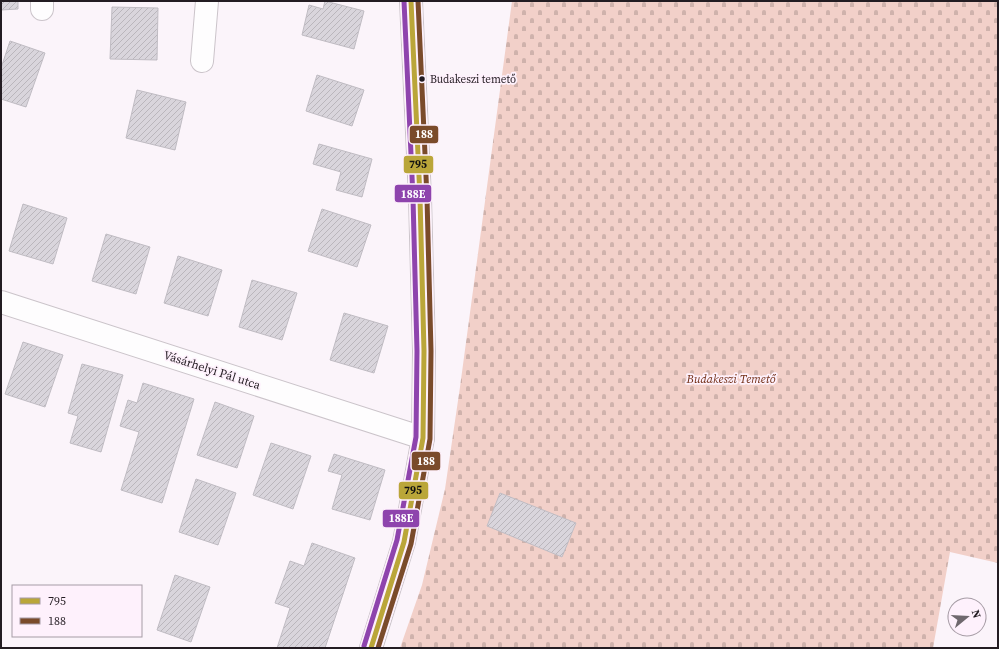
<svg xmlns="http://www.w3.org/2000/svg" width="999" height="649" viewBox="0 0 999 649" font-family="'Source Serif 4',serif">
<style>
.cemetery{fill:url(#cemetery-stones)}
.building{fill:url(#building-hatch);stroke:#c0bcc3}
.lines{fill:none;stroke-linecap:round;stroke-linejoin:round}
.street-casing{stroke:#cbc4ca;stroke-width:24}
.secondary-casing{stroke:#cbc4ca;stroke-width:24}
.street{stroke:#fefdfe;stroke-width:22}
.secondary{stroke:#fefdfe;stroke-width:22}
.bus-1-casing{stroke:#fef1fc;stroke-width:8}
.bus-2-casing{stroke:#fef1fc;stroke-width:8}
.bus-3-casing{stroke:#fef1fc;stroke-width:8}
.bus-1{stroke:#baa639;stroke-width:5}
.bus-2{stroke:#7a4b2a;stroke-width:5}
.bus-3{stroke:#8e44ad;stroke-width:5}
.bus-dot{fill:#231c22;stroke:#fef1fc;stroke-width:1.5}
.labels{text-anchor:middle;stroke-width:3.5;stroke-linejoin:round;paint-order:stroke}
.bus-label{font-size:11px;fill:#231c22;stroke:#fef1fc;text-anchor:start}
.street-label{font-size:12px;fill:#231c22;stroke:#fef1fc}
.park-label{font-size:12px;font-style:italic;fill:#732f16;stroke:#fef1fc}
.line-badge{stroke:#fef1fc;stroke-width:1.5}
.badge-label{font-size:11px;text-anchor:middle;font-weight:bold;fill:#fff}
.pale-badge-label{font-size:11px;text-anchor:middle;font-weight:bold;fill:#111}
</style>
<defs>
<pattern id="cemetery-stones" width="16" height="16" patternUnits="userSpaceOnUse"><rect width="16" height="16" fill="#f2d0c9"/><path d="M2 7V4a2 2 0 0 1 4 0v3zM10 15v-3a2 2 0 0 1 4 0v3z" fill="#cfb2ac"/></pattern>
<pattern id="building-hatch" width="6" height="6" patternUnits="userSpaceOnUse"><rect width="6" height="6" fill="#d9d5dc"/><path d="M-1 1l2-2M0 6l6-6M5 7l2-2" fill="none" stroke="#bab6bc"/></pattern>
</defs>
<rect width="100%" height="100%" fill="#fbf4fa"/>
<path class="cemetery" d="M 512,1 L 998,1 L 998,563 L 950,552 L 933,648 L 400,648 L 422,585 L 445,489 L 460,387 Z"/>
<path class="building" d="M 1,1 L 18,1 L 18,9 L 1,10 Z
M 325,1 L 364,11 L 354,49 L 302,35 L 309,5 L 323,9 Z
M 112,7 L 158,8 L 157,60 L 110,59 Z
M 10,41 L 45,53 L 26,107 L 1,99 L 1,68 Z
M 317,75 L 364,90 L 352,126 L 306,111 Z
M 137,90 L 186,102 L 175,150 L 126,138 Z
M 319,144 L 372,159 L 362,197 L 336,190 L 341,172 L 313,164 Z
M 23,204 L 67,218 L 53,264 L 9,251 Z
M 322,209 L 371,225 L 357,267 L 308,251 Z
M 106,234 L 150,247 L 136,294 L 92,281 Z
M 178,256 L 222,270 L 208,316 L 164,303 Z
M 252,280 L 297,293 L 282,340 L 239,327 Z
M 344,313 L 388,326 L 374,373 L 330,360 Z
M 23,342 L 63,355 L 45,407 L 5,394 Z
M 82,364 L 123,375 L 101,452 L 70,443 L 78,416 L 68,413 Z
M 143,383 L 194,399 L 162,503 L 121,490 L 139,432 L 120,426 L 128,400 L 137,403 Z
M 215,402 L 254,416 L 237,468 L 197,455 Z
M 271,443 L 311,456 L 293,509 L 253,495 Z
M 334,454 L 385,470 L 370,520 L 332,509 L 342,475 L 328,471 Z
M 196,479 L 236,493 L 218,545 L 179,532 Z
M 500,493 L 576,523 L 562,557 L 487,526 Z
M 312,543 L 355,558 L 325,648 L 277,648 L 290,608 L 275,603 L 290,561 L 304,566 Z
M 175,575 L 210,587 L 191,642 L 157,630 Z"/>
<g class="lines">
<defs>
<path id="street" d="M 42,1 L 42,9
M 202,61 L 207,1
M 1,302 L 423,438"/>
<path id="secondary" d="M 371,648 L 404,542 L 423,438 L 424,351 L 420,198 L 411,1"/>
</defs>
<use href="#street" class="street-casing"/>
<use href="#secondary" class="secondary-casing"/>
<use href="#street" class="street"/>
<use href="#secondary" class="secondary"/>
<defs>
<path id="bus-1" d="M 371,648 L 404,542 L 423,438 L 424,351 L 420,198 L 411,1"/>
<path id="bus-2" d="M 378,648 L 411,544 L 430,439 L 431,351 L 427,198 L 418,1"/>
<path id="bus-3" d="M 364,646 L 397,540 L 416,437 L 417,351 L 413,198 L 404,1"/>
</defs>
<use href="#bus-1" class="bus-1-casing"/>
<use href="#bus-2" class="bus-2-casing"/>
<use href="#bus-3" class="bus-3-casing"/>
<use href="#bus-1" class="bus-1"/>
<use href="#bus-2" class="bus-2"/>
<use href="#bus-3" class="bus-3"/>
</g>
<circle class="bus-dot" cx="422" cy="79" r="3.5"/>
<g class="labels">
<g class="bus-label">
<text x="430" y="83">Budakeszi temető</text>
</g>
<g class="street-label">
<text transform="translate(212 370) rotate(18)" y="4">Vásárhelyi Pál utca</text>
</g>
<g class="park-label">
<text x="731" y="383">Budakeszi Temető</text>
</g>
</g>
<g class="line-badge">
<rect x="409" y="125" width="30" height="19" rx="4" fill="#7a4b2a"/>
<rect x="403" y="155" width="31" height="19" rx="4" fill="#baa639"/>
<rect x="394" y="184" width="38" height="19" rx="4" fill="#8e44ad"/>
<rect x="411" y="451" width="30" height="20" rx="4" fill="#7a4b2a"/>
<rect x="398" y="481" width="31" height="19" rx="4" fill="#baa639"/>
<rect x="382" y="509" width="38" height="19" rx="4" fill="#8e44ad"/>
</g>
<g class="badge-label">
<text x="424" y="138">188</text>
<text x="413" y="198">188E</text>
<text x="426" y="465">188</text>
<text x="401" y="522">188E</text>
</g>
<g class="pale-badge-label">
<text x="418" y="168">795</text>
<text x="413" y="494">795</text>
</g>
<rect width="999" height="649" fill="none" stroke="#231c22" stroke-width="4"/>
<rect x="12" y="585" width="130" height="52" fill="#fef1fc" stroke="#a69ca5"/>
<rect x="20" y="598" width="20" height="6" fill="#baa639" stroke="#a69ca5"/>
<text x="48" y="605" font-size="12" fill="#231c22">795</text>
<rect x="20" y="618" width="20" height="6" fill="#7a4b2a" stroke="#a69ca5"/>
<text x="48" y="625" font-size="12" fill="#231c22">188</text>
<g transform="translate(967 617) rotate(72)"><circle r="19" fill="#fef1fc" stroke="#a69ca5"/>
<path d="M0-3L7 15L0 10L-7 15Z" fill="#6f686e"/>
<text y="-6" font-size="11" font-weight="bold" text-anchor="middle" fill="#231c22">N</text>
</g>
</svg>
